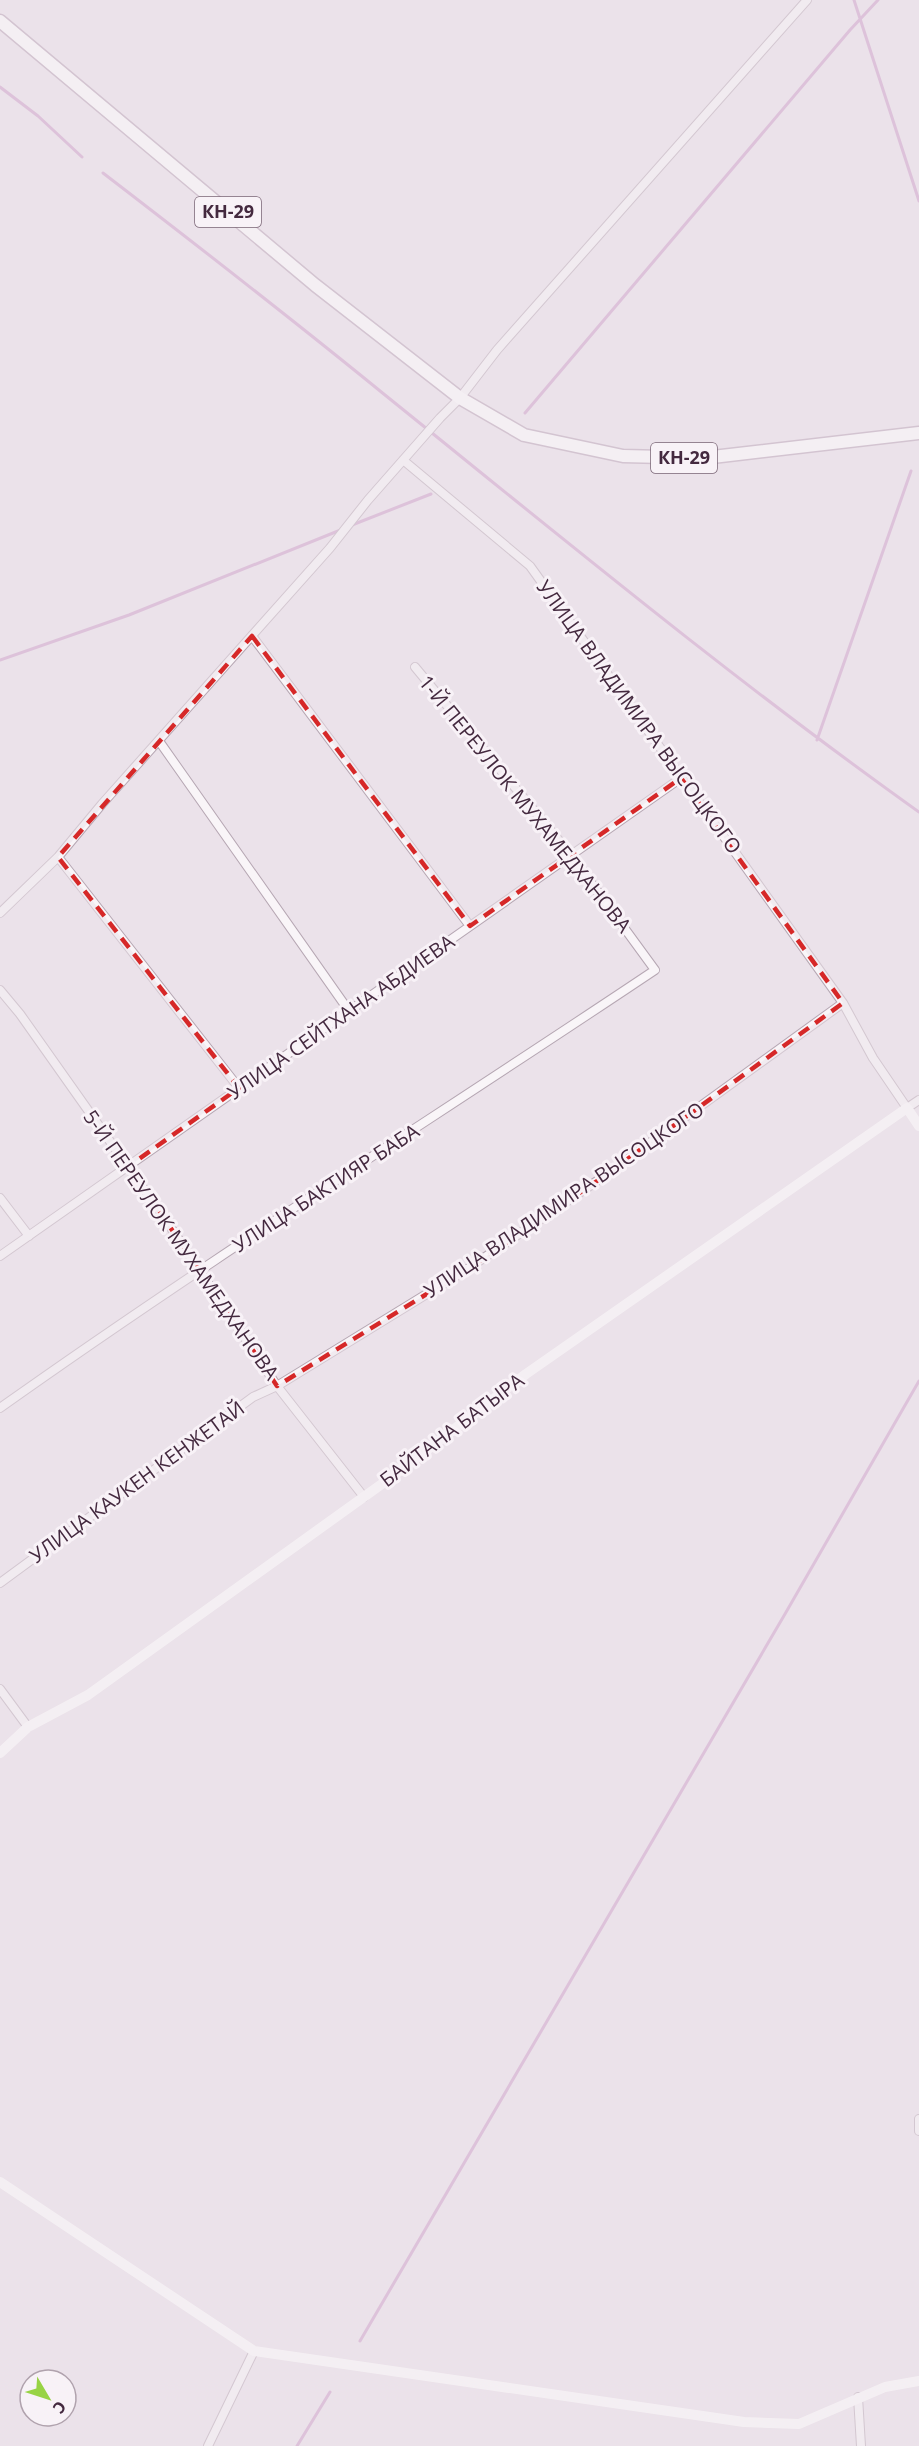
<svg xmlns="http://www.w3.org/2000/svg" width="919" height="2446" viewBox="0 0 919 2446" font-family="'Open Sans',sans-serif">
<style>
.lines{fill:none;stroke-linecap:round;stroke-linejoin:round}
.stream{stroke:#cc9cc8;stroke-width:3}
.street-casing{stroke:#b6a7b3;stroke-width:10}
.primary-casing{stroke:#b7a1b4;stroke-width:15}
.street{stroke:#f9f5f8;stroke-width:8}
.secondary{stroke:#fff;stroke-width:10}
.primary{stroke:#fff;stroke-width:12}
.marked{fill:none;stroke:#d62828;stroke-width:4.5;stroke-dasharray:12 8;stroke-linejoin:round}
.labels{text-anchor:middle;stroke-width:6;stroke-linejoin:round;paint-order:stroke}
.shield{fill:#f8f2f7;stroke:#7a6576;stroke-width:1.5}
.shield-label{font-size:18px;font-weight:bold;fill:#44293f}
.street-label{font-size:20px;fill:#44293f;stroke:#f8f2f7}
</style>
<rect width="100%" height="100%" fill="#ebe2ea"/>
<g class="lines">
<path class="stream" d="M 854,0 L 919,201
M 0,87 L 38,116 L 82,157
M 103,173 C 198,246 292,319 385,395 C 561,537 735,681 919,812
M 525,413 L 850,30 L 878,0
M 352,525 L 431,494
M 0,660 L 129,615 L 343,529
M 817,740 L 911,471
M 360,2341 L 785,1614 L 919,1381
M 297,2446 L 330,2392"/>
<defs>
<path id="street" d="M 403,460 L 530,566 L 843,1003 L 873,1058 L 907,1108 L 919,1100
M 252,636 L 470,926
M 159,741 L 349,1011
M 58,857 L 239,1088
M 0,913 L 58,857 L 102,804 L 330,548 L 368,500 L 440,418 L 460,398 L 497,350 L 807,0
M 0,990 L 20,1014 L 167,1222 L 277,1386 L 364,1497
M 0,1198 L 29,1236
M 0,1256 L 681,778
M 0,1408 C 214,1256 437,1116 655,970 L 571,855 L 415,667
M 0,1583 L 253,1397 L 277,1386 L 469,1268 L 597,1181 L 843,1003
M 0,1689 L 28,1727
M 919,2119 L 919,2131
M 858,2397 L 861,2446
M 208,2446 L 254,2351"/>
<path id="primary" d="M 0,21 L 315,285 L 460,398 L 524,435 L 623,456 L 704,458 L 919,433"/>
</defs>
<use href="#street" class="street-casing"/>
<use href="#primary" class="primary-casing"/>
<use href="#street" class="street"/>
<path class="secondary" d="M 0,1753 L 28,1727 L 88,1695 L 393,1476 L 526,1374 L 907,1108 L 919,1126
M 0,2182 L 254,2351 L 744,2422 L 799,2424 L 885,2387 L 919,2381"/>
<use href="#primary" class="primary"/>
</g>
<path d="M0 0H919V2446H0ZM 252,636 L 470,926 L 681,778 L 843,1003 L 597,1181 L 469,1268 L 277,1386 L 129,1166 L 239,1088 L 58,857 Z" fill="#ebe2ea" fill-opacity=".55" fill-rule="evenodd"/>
<path class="marked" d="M 252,636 L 470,926 L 681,778 L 843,1003 L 597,1181 L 469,1268 L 277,1386 L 129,1166 L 239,1088 L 58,857 Z"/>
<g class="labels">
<g class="shield">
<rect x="195" y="197" width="66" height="30" rx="4.5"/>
<rect x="651" y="443" width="66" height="30" rx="4.5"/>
</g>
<g class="shield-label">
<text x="228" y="218">КН-29</text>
<text x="684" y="464">КН-29</text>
</g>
<g class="street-label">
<text transform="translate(639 717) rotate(54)" y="7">УЛИЦА ВЛАДИМИРА ВЫСОЦКОГО</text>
<text transform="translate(525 804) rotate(51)" y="7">1-Й ПЕРЕУЛОК МУХАМЕДХАНОВА</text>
<text transform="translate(341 1017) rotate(-35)" y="7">УЛИЦА СЕЙТХАНА АБДИЕВА</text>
<text transform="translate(326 1188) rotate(-33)" y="7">УЛИЦА БАКТИЯР БАБА</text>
<text transform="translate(564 1200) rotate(-34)" y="7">УЛИЦА ВЛАДИМИРА ВЫСОЦКОГО</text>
<text transform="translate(181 1245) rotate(55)" y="7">5-Й ПЕРЕУЛОК МУХАМЕДХАНОВА</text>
<text transform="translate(452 1430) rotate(-37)" y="7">БАЙТАНА БАТЫРА</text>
<text transform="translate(137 1482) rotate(-36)" y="7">УЛИЦА КАУКЕН КЕНЖЕТАЙ</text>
</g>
</g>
<g transform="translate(48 2398) rotate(129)"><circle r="28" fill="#f8f2f7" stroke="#b0a2ad" stroke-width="1.5"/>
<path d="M0-4.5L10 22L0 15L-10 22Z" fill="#98d344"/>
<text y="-9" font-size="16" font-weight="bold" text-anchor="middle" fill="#44293f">С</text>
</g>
</svg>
